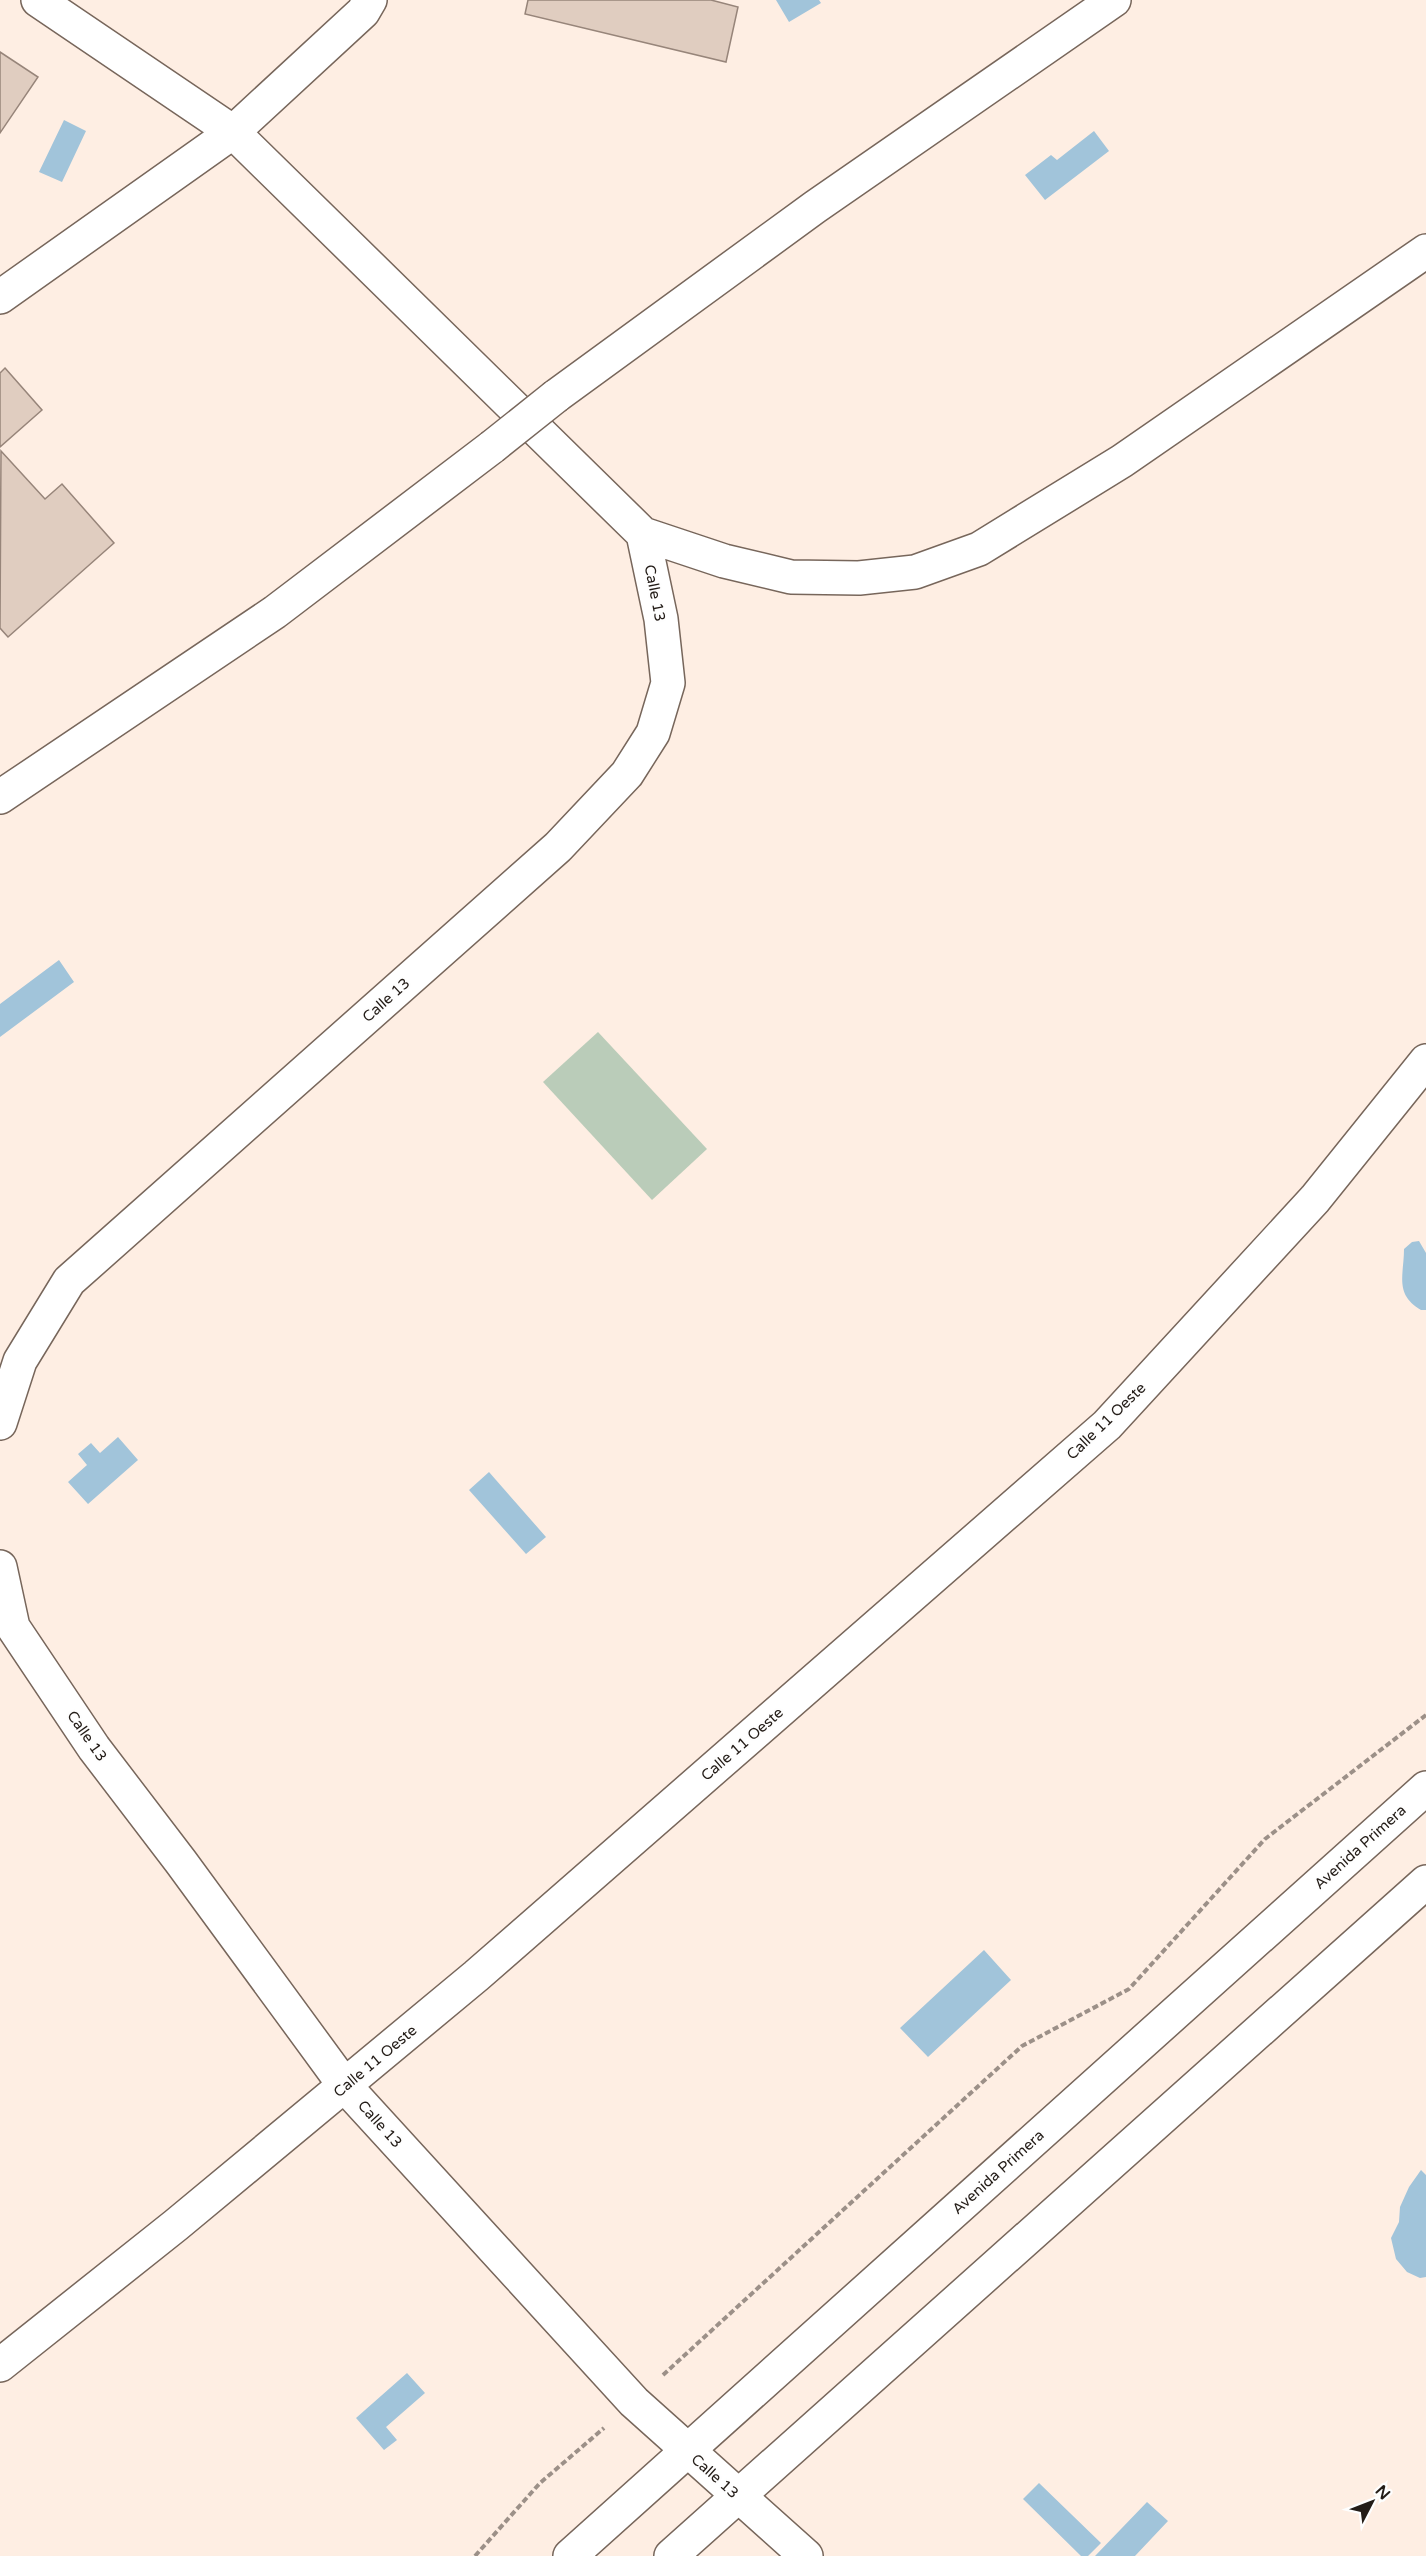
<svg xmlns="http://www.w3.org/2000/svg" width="1426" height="2556" viewBox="0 0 1426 2556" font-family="'Varela Round',sans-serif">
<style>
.green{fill:#baccb9}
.water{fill:#a1c4da}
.building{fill:#e0cdc0;stroke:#97857a;stroke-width:1.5}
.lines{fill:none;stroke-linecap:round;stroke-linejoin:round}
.minor-casing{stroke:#77665b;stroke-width:36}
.secondary-casing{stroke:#77665b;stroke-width:36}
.path{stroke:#9c9088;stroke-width:4;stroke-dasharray:6 3;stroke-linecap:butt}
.minor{stroke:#fff;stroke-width:33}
.secondary{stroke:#fff;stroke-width:33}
.secondary-bridge-casing{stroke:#77665b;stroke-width:36;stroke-linecap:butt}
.secondary-bridge{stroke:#fff;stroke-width:33}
.labels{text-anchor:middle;stroke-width:4.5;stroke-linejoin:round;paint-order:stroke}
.street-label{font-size:15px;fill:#231c17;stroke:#fefefe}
</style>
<rect width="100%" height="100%" fill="#feeee3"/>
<path class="green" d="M 598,1032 L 707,1149 L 652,1200 L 543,1082 Z"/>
<path class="water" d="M 776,0 L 819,0 L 821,3 L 789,22 Z
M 64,120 L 86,131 L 62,182 L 39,172 Z
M 1094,131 L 1109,151 L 1045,200 L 1025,175 L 1051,155 L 1057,160 Z
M 59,960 L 74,982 L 0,1037 L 0,1004 Z
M 1419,1241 L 1426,1253 L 1426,1310 L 1421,1310 C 1394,1294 1404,1275 1404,1249 L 1412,1242 Z
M 118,1437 L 138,1460 L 88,1504 L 68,1482 L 87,1465 L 78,1454 L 91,1443 L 100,1453 Z
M 489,1472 L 546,1537 L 526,1554 L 469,1490 Z
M 984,1950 L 1011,1980 L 928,2057 L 900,2028 Z
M 1421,2170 L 1426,2175 L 1426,2277 L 1420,2278 L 1407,2272 L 1396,2259 L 1391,2238 L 1399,2222 L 1400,2207 L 1409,2187 Z
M 407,2373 L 425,2393 L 386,2427 L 397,2440 L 384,2450 L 356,2418 Z
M 1039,2483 L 1101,2543 L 1088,2556 L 1081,2556 L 1023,2499 Z
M 1147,2502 L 1168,2521 L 1135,2556 L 1095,2556 Z"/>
<path class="building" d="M 528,0 L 711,0 L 738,7 L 726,62 L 525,14 Z
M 0,52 L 38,77 L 0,133 Z
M 5,368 L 42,410 L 0,447 L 0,373 Z
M 1,451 L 45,499 L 62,484 L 114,543 L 8,637 L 0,628 Z"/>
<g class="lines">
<defs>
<path id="minor" d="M 38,0 L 233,132 L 643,534 L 724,561 L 791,577 L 859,578 L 915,572 L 979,549 L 1122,461 L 1426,251
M 0,297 L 233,132 L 363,12 L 370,0
M 0,1423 L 20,1361 L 69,1281 L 558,847 L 627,774 L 653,733 L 668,683 L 661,619 L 643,534
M 0,1567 L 13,1627 L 94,1748 L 181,1862 L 345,2086 L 634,2402 L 806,2556
M 0,2365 L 176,2225 L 476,1976 L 1107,1425 L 1315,1199 L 1426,1061
M 570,2556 L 1426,1788
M 671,2556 L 1426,1882"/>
<path id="secondary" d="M 556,396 L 815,207 L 1114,0
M 0,797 L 275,612 L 492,447"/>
</defs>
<use href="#minor" class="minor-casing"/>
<use href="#secondary" class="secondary-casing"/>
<path class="path" d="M 663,2375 L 1022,2046 L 1129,1989 L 1265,1839 L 1426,1715
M 475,2556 L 540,2483 L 604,2428"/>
<use href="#minor" class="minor"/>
<use href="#secondary" class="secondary"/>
<defs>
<path id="secondary-bridge" d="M 492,447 L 556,396"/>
</defs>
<use href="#secondary-bridge" class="secondary-bridge-casing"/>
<use href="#secondary-bridge" class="secondary-bridge"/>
</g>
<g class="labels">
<g class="street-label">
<text transform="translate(655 593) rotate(79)" y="5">Calle 13</text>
<text transform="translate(386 1000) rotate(-42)" y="5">Calle 13</text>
<text transform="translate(1106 1421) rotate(-44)" y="5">Calle 11 Oeste</text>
<text transform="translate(87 1736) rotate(55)" y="5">Calle 13</text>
<text transform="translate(742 1744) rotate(-41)" y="5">Calle 11 Oeste</text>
<text transform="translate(1360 1847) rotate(-42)" y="5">Avenida Primera</text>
<text transform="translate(375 2061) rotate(-40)" y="5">Calle 11 Oeste</text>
<text transform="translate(380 2124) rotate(48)" y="5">Calle 13</text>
<text transform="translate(998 2172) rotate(-42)" y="5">Avenida Primera</text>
<text transform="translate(715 2476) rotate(42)" y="5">Calle 13</text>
</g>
</g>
<g transform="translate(1372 2502) rotate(48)" stroke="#fefefe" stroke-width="4.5" paint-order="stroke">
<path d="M0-4.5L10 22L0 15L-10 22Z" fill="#231c17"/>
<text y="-9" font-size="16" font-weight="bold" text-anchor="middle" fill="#231c17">N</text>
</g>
</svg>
